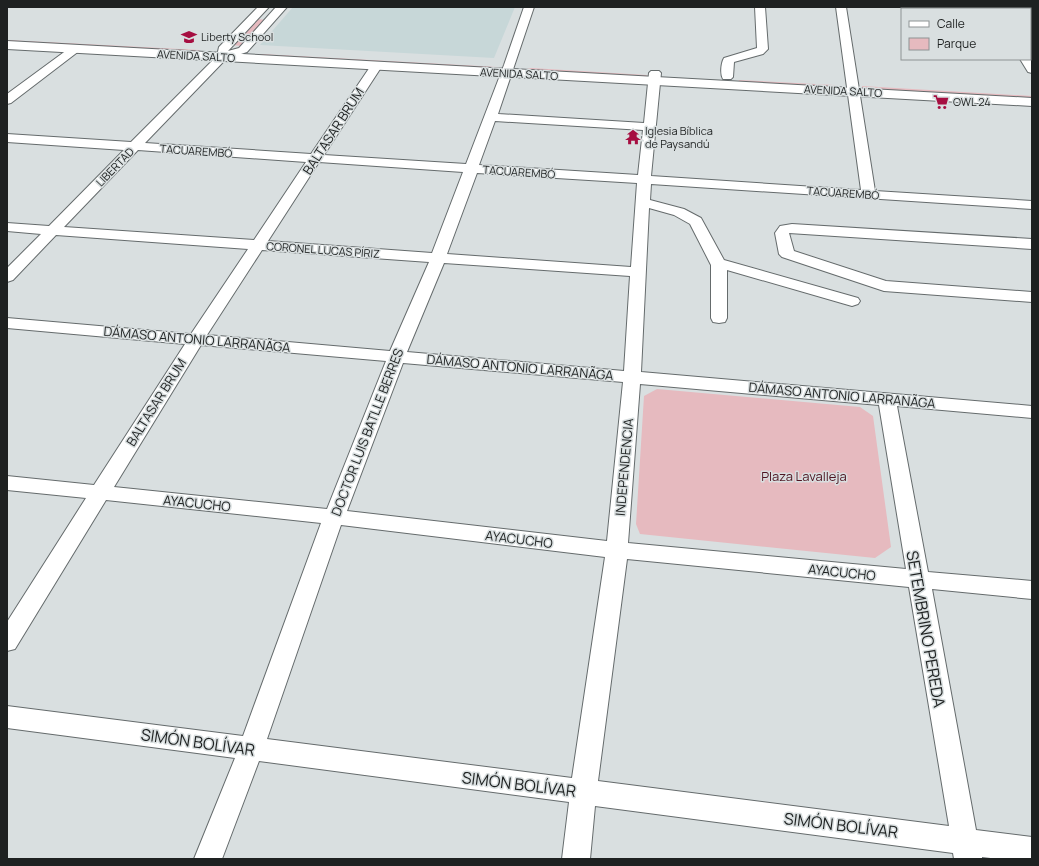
<svg xmlns="http://www.w3.org/2000/svg" width="1039" height="866" viewBox="0 0 1039 866" font-family="Manrope,sans-serif">
<style>
.built{fill:#c7d7d8}
.green{fill:#e6babf}
.lines{fill:none;stroke-linecap:round;stroke-linejoin:round}
.street-casing{stroke:#656b6c;stroke-width:2}
.secondary-casing{stroke:#656b6c;stroke-width:2}
.street{fill:#fff;fill-rule:evenodd}
.secondary{fill:#fff;fill-rule:evenodd}
.labels{text-anchor:middle;stroke-width:3;stroke-linejoin:round;paint-order:stroke}
.far-poi-label{font-size:11px;fill:#1e2121;stroke:#d9dfe0;text-anchor:start}
.far-street-label{font-size:11px;fill:#1e2121;stroke:#d9dfe0}
.street-label{font-size:13px;fill:#1e2121;stroke:#d9dfe0}
.park-label{font-size:13px;fill:#4f1522;stroke:#d9dfe0}
.near-street-label{font-size:16px;fill:#1e2121;stroke:#d9dfe0}
</style>
<rect width="100%" height="100%" fill="#d9dfe0"/>
<path class="built" d="M 293,7 L 515,7 L 494,58 L 260,45 Z"/>
<path class="green" d="M 257,19 L 266,20 L 242,46 L 232,45 Z
M 7,40 L 199,50 L 200,52 L 7,44 Z
M 261,54 L 497,67 L 500,68 L 499,70 L 257,55 Z
M 531,68 L 646,75 L 649,77 L 526,71 L 527,69 Z
M 739,80 L 834,85 L 838,87 L 738,82 Z
M 862,86 L 1032,96 L 1032,99 L 863,90 Z
M 657,389 L 860,407 L 873,416 L 891,547 L 875,558 L 640,534 L 636,524 L 644,396 Z"/>
<g class="lines">
<defs>
<path id="street" d="M 258,7 L 269,7 L 228,51 L 239,48 L 276,7 L 287,7 L 247,52 L 226,59 L 145,143 L 311,154 L 372,64 L 380,64 L 382,66 L 324,155 L 466,164 L 504,65 L 524,7 L 534,7 L 498,114 L 644,123 L 649,73 L 651,71 L 659,71 L 661,73 L 651,176 L 861,190 L 836,7 L 846,7 L 875,191 L 1032,201 L 1032,209 L 651,184 L 650,200 L 684,209 L 701,218 L 724,260 L 858,298 L 860,301 L 858,304 L 852,306 L 727,270 L 727,318 L 725,322 L 719,323 L 713,322 L 711,318 L 711,265 L 690,224 L 674,215 L 649,208 L 641,372 L 1032,406 L 1032,418 L 897,406 L 928,572 L 1032,581 L 1032,599 L 932,589 L 976,830 L 1032,837 L 1032,859 L 999,859 L 982,857 L 982,859 L 954,859 L 953,853 L 595,806 L 590,859 L 562,859 L 569,802 L 259,761 L 222,859 L 194,859 L 235,758 L 7,728 L 7,706 L 243,736 L 321,523 L 106,500 L 15,649 L 7,651 L 7,622 L 86,498 L 7,490 L 7,476 L 94,485 L 185,344 L 7,328 L 7,318 L 191,334 L 248,249 L 56,235 L 13,280 L 7,282 L 7,268 L 41,234 L 7,231 L 7,223 L 49,226 L 124,150 L 7,142 L 7,134 L 131,142 L 217,56 L 219,47 ZM 495,121 L 643,130 L 638,175 L 479,165 ZM 138,150 L 306,162 L 254,240 L 64,227 ZM 319,162 L 463,172 L 432,253 L 268,241 ZM 477,173 L 637,183 L 631,267 L 447,254 ZM 262,250 L 429,262 L 390,351 L 207,335 ZM 444,263 L 630,276 L 624,371 L 407,352 ZM 201,345 L 386,361 L 327,509 L 114,487 ZM 403,363 L 623,382 L 607,541 L 347,511 ZM 640,384 L 879,405 L 906,569 L 628,543 ZM 341,525 L 605,557 L 572,778 L 267,739 ZM 627,559 L 909,587 L 949,826 L 598,781 Z
M 755,7 L 765,7 L 768,49 L 763,54 L 734,62 L 733,77 L 731,79 L 723,79 C 720,74 721,63 724,58 L 757,48 Z
M 995,7 L 1005,7 L 1006,9 L 996,9 Z
M 1030,23 L 1032,23 L 1032,30 L 1030,30 Z
M 75,46 L 79,47 L 80,49 L 79,51 L 11,103 L 7,104 L 7,94 L 71,47 Z
M 1030,57 L 1032,60 L 1032,73 L 1028,72 L 1020,59 L 1030,59 Z
M 792,224 L 1032,239 L 1032,249 L 789,233 L 794,251 L 886,281 L 1032,292 L 1032,302 L 884,291 L 782,257 L 779,254 L 775,233 L 780,226 Z"/>
<path id="secondary" d="M 7,41 L 1032,98 L 1032,106 L 7,49 Z"/>
</defs>
<use href="#street" class="street-casing"/>
<use href="#secondary" class="secondary-casing"/>
<use href="#street" class="street"/>
<use href="#secondary" class="secondary"/>
</g>
<defs>
<symbol id="school-bare" viewBox="-9 -9 18 18"><path d="M0-5L7-2L0 1L-7-2ZM-4 1L0 2.5L4 1V4Q0 6-4 4Z" fill="#a60e41" stroke="#d9dfe0" stroke-width="2.5" paint-order="stroke"/></symbol>
<symbol id="supermarket-bare" viewBox="-9 -9 18 18"><path d="M-6-5.5h2.5l.6 2H6L4.5 2H-2.5L-4.4-4H-6ZM-1.5 3.2a1.3 1.3 0 1 0 .1 0ZM3 3.2a1.3 1.3 0 1 0 .1 0Z" fill="#a60e41" stroke="#d9dfe0" stroke-width="2.5" paint-order="stroke"/></symbol>
<symbol id="temple-bare" viewBox="-9 -9 18 18"><path d="M0-6L5-2H3V0L6.5 2.5H4V6H1.5V3h-3V6H-4V2.5H-6.5L-3 0V-2H-5Z" fill="#a60e41" stroke="#d9dfe0" stroke-width="2.5" paint-order="stroke"/></symbol>
</defs>
<g fill-rule="evenodd">
<use href="#school-bare" x="178" y="26" width="22" height="22"/>
<use href="#supermarket-bare" x="930" y="91" width="22" height="22"/>
<use href="#temple-bare" x="622" y="126" width="22" height="22"/>
</g>
<g class="labels">
<g class="far-poi-label">
<text x="201" y="41">Liberty School</text>
<text x="953" y="106">OWL 24</text>
<text x="645" y="135">Iglesia Bíblica<tspan x="645" dy="13">de Paysandú</tspan></text>
</g>
<g class="far-street-label">
<text transform="translate(196 56) rotate(3)" y="4">AVENIDA SALTO</text>
<text transform="translate(519 74) rotate(3)" y="4">AVENIDA SALTO</text>
<text transform="translate(843 91) rotate(3)" y="4">AVENIDA SALTO</text>
<text transform="translate(196 151) rotate(4)" y="4">TACUAREMBÓ</text>
<text transform="translate(115 167) rotate(-46)" y="4">LIBERTAD</text>
<text transform="translate(519 172) rotate(4)" y="4">TACUAREMBÓ</text>
<text transform="translate(843 193) rotate(4)" y="4">TACUAREMBÓ</text>
<text transform="translate(323 250) rotate(4)" y="4">CORONEL LUCAS PÍRIZ</text>
</g>
<g class="street-label">
<text transform="translate(333 131) rotate(-57)" y="5">BALTASAR BRUM</text>
<text transform="translate(197 339) rotate(5)" y="5">DÁMASO ANTONIO LARRANÃGA</text>
<text transform="translate(520 367) rotate(5)" y="5">DÁMASO ANTONIO LARRANÃGA</text>
<text transform="translate(842 395) rotate(5)" y="5">DÁMASO ANTONIO LARRANÃGA</text>
<text transform="translate(156 402) rotate(-58)" y="5">BALTASAR BRUM</text>
<text transform="translate(367 432) rotate(-69)" y="5">DOCTOR LUIS BATLLE BERRES</text>
<text transform="translate(624 467) rotate(-85)" y="5">INDEPENDENCIA</text>
<text transform="translate(197 503) rotate(6)" y="5">AYACUCHO</text>
<text transform="translate(519 539) rotate(7)" y="5">AYACUCHO</text>
<text transform="translate(842 572) rotate(6)" y="5">AYACUCHO</text>
</g>
<g class="park-label">
<text x="804" y="481">Plaza Lavalleja</text>
</g>
<g class="near-street-label">
<text transform="translate(926 629) rotate(80)" y="6">SETEMBRINO PEREDA</text>
<text transform="translate(198 742) rotate(8)" y="6">SIMÓN BOLÍVAR</text>
<text transform="translate(519 784) rotate(7)" y="6">SIMÓN BOLÍVAR</text>
<text transform="translate(841 825) rotate(7)" y="6">SIMÓN BOLÍVAR</text>
</g>
</g>
<rect width="1039" height="866" fill="none" stroke="#1e2121" stroke-width="16"/>
<rect x="901" y="8" width="130" height="52" fill="#d9dfe0" stroke="#8e9394"/>
<rect x="909" y="21" width="20" height="6" fill="#ffffff" stroke="#8e9394"/>
<text x="937" y="28" font-size="12" fill="#1e2121">Calle</text>
<rect x="909" y="38" width="20" height="12" fill="#e6babf" stroke="#8e9394"/>
<text x="937" y="48" font-size="12" fill="#1e2121">Parque</text>
</svg>
